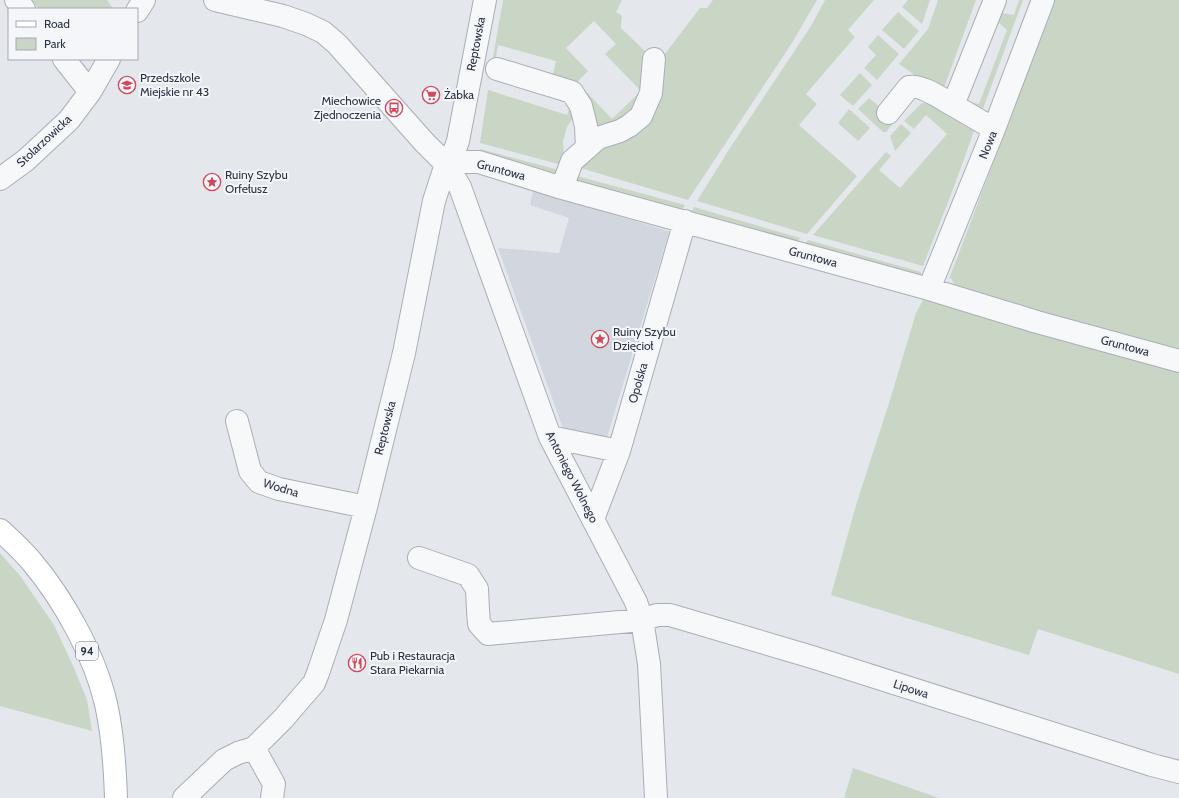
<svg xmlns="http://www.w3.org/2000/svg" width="1179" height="798" viewBox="0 0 1179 798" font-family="Cabin,sans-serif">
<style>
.built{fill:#d2d6de}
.green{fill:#c9d6c5;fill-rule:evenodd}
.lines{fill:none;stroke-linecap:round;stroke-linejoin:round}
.minor-casing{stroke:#a9aeb7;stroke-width:24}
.major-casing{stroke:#a3abb8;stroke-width:24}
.minor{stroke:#f7f8fa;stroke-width:22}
.major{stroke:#fff;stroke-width:22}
.labels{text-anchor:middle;stroke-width:4;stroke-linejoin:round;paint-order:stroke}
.shield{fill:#f4f6f9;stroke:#676e7b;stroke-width:1}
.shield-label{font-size:11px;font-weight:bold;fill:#2b3445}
.street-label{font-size:12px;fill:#2b3445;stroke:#f4f6f9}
.poi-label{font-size:12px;fill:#2b3445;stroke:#f4f6f9;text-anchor:start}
</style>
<rect width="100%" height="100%" fill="#e4e7ec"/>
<path class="built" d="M 533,190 L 668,231 L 669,232 L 605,444 L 564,431 L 498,248 L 559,253 L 569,218 L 530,205 Z"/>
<path class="green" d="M 32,0 L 107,0 L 113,9 L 39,9 Z
M 503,0 L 622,0 L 616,12 L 622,16 L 621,28 L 648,54 L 638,112 L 603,130 L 595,125 L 552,78 L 556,61 L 498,45 L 495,63 L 492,63 ZM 594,21 L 616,44 L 605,54 L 641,91 L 612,119 L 577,82 L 588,71 L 566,48 Z
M 713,0 L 817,0 L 792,43 L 688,200 L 574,166 L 625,133 L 661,59 L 700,8 L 707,8 Z
M 825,0 L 874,0 L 848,30 L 855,37 L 806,94 L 817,104 L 799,125 L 857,176 L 807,234 L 697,201 L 730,148 L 811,26 Z
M 908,0 L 930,0 L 922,24 L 902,7 Z
M 938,0 L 976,0 L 945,85 L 941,92 L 928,84 L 899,64 L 928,29 Z
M 1019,0 L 1023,0 L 981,114 L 970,106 L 970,102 L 979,104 L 1007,30 L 998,22 L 1001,13 L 1014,15 Z
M 1030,0 L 1035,0 L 993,109 L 988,112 Z
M 1055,0 L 1179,0 L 1179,354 L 955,286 L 951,278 L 949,279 Z
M 898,12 L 919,31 L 904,49 L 882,30 Z
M 878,35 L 899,54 L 877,80 L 864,68 L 876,55 L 868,47 Z
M 860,73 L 872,85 L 853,106 L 840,95 Z
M 488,90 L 567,115 L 572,100 L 575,115 L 567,127 L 563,141 L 564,155 L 562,165 L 480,143 Z
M 869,98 L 896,120 L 886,132 L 883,132 L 858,109 Z
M 922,103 L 927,103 L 974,131 L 952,192 L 923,266 L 813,235 L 886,152 L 891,156 L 879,170 L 900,188 L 947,134 L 926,115 L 914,129 L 904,121 Z
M 849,109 L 870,128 L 858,141 L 838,123 Z
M 901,124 L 911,133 L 895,151 L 890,136 Z
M 480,149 L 559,170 L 552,175 L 482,155 Z
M 573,175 L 685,205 L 681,212 L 578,183 Z
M 694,207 L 800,238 L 795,244 L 690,214 Z
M 808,240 L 921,272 L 921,275 L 918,277 L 804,246 Z
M 929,289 L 1179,361 L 1179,674 L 1038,629 L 1029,655 L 831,595 L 856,505 L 890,400 L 916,313 Z
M 0,553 L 21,577 L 54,625 L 74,668 L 87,700 L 92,731 L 0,706 Z
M 853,768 L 939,798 L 844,798 Z"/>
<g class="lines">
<defs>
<path id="minor" d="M 16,0 L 24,9
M 215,0 L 283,16 L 306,24 L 323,32 L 337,44 L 424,142 L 446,164 L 460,187 L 550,437 L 636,602 L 642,620 L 649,664 L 656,798
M 137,11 L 144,0
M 64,59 L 90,92
M 497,69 L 572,92 L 581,106 L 586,126 L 587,148
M 888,113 L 909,87 C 921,84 942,99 953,105
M 994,129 L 953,105 L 995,0
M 446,164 L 462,162 L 479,162 L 562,188 L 929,289 L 1037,322 L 1179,361
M 0,179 L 26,160 L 69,120 L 90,92 L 109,59
M 562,188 L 572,161 L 598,138 L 620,131 L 629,126 L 641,116 L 651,93 L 654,59
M 929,289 L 994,129 L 1043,0
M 237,421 L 250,471 L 259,482 L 279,489 L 366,507
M 550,437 L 619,451
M 593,519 L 619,451 L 685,221
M 419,558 L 468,575 L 477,589 L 478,610 L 479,624 L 488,634 L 642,620 L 657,615 L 670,615 L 812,657 L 1152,765 L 1179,772
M 254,748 L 274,784 L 272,798
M 184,798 L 224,760 L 238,753 L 254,748 L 283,719 L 314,683 L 318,673 L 336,620 L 366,507 L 404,353 L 434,201 L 446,164 L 454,152 L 458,141 L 485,0"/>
<path id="major" d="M 0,530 C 11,540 22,550 32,562 C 64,600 95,656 106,704 C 113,735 115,766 116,798"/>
</defs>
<use href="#minor" class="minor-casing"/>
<use href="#major" class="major-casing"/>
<use href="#minor" class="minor"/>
<use href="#major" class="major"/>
</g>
<defs>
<symbol id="school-ring" viewBox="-11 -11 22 22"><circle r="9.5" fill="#f4f6f9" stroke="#d1495b" stroke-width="1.5"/><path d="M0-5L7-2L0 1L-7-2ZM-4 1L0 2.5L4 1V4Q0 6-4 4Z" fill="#d1495b"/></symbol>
<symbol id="supermarket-ring" viewBox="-11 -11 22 22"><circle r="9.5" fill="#f4f6f9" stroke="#d1495b" stroke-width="1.5"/><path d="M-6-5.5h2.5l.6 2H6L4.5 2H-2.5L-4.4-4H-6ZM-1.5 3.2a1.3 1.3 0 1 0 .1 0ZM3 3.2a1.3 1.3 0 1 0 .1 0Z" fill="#d1495b"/></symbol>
<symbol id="bus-ring" viewBox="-11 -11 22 22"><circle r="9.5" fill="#f4f6f9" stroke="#d1495b" stroke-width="1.5"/><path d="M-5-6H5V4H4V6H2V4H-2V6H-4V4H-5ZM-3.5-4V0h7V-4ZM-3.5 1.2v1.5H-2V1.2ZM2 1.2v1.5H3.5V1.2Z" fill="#d1495b"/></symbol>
<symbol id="sight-ring" viewBox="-11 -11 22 22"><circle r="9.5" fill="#f4f6f9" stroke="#d1495b" stroke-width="1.5"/><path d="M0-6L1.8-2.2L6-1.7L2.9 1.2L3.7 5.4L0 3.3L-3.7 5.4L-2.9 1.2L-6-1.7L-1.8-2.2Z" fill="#d1495b"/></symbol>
<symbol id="restaurant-ring" viewBox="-11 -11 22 22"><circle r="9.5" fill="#f4f6f9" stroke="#d1495b" stroke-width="1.5"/><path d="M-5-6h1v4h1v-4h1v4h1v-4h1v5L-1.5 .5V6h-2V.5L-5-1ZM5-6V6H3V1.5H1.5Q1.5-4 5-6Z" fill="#d1495b"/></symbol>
</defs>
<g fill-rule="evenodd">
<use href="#school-ring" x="117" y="75" width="20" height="20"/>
<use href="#supermarket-ring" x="421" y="85" width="20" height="20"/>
<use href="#bus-ring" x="384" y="98" width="20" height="20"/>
<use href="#sight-ring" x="202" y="172" width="20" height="20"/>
<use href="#sight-ring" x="590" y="329" width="20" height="20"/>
<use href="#restaurant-ring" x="347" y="653" width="20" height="20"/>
</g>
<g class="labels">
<rect class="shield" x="76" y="642" width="22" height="18" rx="3"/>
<g class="shield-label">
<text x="87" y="655">94</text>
</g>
<g class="street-label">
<text transform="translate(476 44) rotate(-79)" y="4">Reptowska</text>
<text transform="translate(44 141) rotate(-43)" y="4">Stolarzowicka</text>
<text transform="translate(988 145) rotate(-68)" y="4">Nowa</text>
<text transform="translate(501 170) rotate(15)" y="4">Gruntowa</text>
<text transform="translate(813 257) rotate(15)" y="4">Gruntowa</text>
<text transform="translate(1125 346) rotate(15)" y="4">Gruntowa</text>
<text transform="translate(638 383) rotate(-74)" y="4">Opolska</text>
<text transform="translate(385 428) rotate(-76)" y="4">Reptowska</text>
<text transform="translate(572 477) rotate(63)" y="4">Antoniego Wolnego</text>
<text transform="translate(281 488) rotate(17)" y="4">Wodna</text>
<text transform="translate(911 689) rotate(18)" y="4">Lipowa</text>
</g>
<g class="poi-label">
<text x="140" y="82">Przedszkole<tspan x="140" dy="14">Miejskie nr 43</tspan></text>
<text x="444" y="99">Żabka</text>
<text x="381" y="105" text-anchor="end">Miechowice<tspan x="381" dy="14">Zjednoczenia</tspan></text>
<text x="225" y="179">Ruiny Szybu<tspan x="225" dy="14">Orfełusz</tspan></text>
<text x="613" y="336">Ruiny Szybu<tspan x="613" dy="14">Dzięcioł</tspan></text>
<text x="370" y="660">Pub i Restauracja<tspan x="370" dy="14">Stara Piekarnia</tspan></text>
</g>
</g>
<rect x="8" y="8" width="130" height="52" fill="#f4f6f9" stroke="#a4a8b1"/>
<rect x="16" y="21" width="20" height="6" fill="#ffffff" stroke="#a4a8b1"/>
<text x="44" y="28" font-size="12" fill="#2b3445">Road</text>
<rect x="16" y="38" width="20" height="12" fill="#c9d6c5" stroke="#a4a8b1"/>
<text x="44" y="48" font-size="12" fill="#2b3445">Park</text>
</svg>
